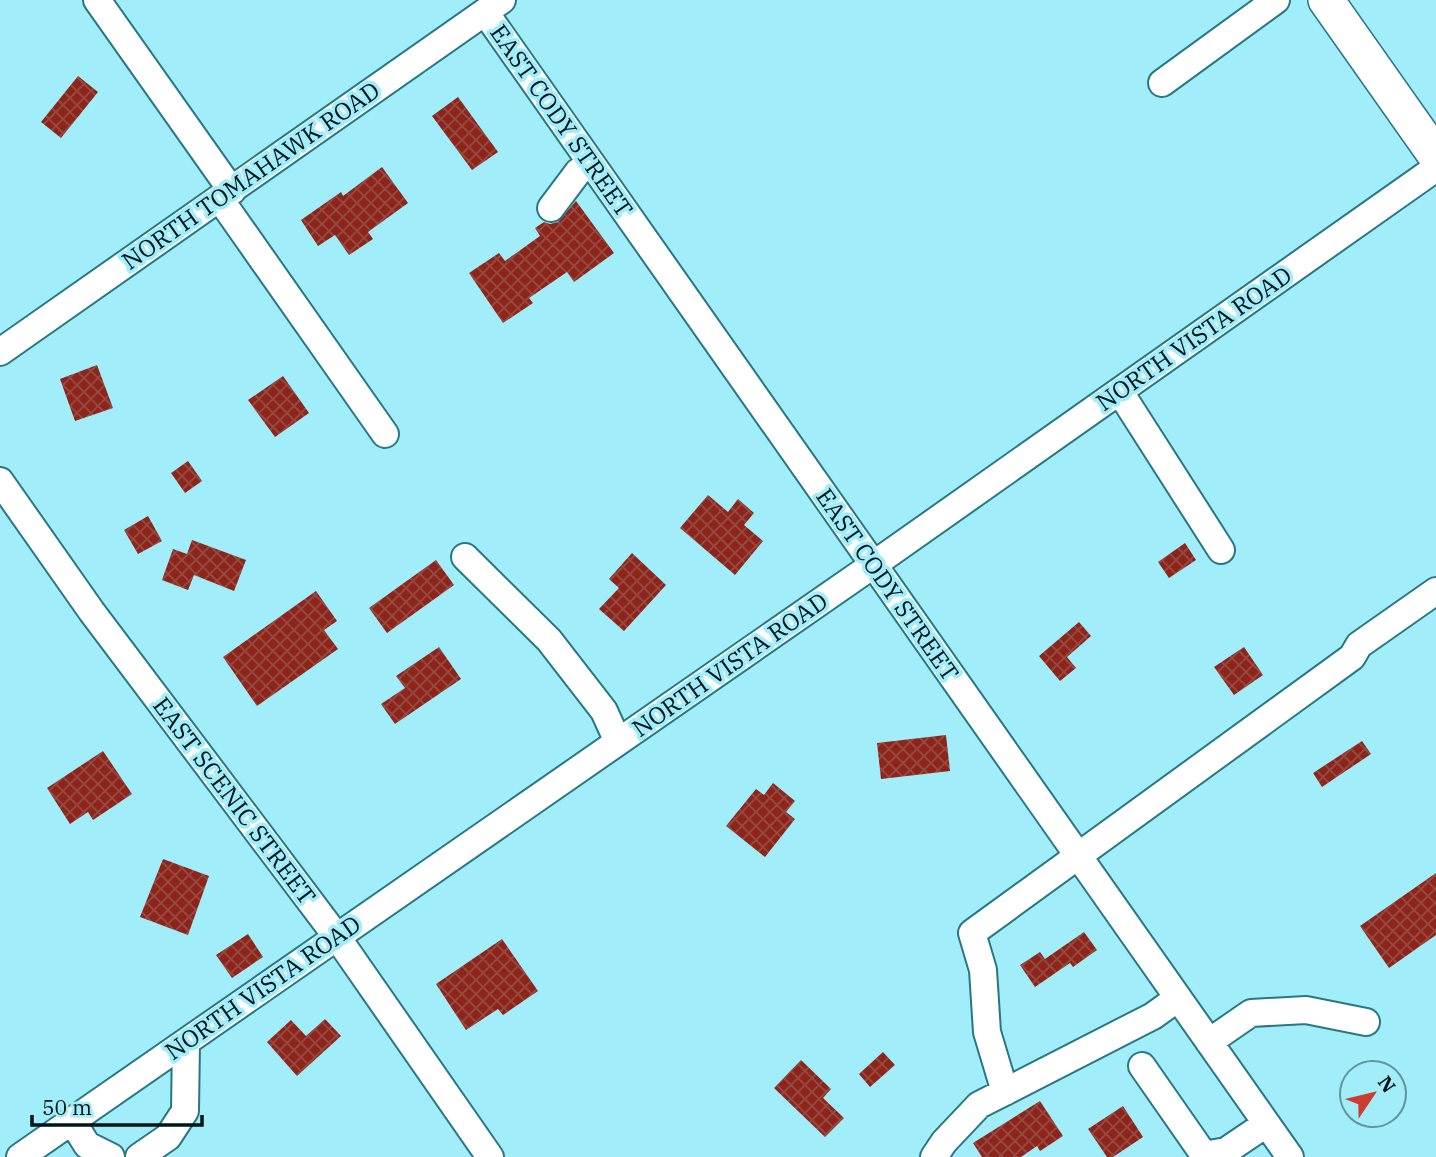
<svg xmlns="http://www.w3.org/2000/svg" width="1436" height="1157" viewBox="0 0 1436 1157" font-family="'IBM Plex Serif',serif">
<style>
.building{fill:url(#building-cross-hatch)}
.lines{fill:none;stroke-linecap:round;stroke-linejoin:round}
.minor-casing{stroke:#297783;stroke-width:30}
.major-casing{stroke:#297783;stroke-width:38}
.minor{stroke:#fff;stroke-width:26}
.major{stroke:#fff;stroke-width:35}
.labels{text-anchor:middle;stroke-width:7;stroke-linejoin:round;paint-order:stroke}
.street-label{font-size:24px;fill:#011417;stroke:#a1edfa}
</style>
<defs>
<pattern id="building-cross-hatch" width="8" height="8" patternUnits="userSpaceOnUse" patternTransform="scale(1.75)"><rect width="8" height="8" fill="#8d251b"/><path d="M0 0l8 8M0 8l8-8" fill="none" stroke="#964a42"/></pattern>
</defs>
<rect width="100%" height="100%" fill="#a1edfa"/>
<path class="building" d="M 78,76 L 98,92 L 61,138 L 41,122 Z
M 458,97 L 498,152 L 472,170 L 432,116 Z
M 382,167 L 408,203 L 368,232 L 373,239 L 349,255 L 335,235 L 318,246 L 301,220 L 341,192 L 343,196 Z
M 576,201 L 614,253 L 574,282 L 567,272 L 529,298 L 533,303 L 503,323 L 469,273 L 499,253 L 505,261 L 540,236 L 535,228 L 544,222 L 550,224 L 558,222 Z
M 97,365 L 113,408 L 75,421 L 60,379 Z
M 283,376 L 309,413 L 275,437 L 248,400 Z
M 188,461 L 202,481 L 185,493 L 171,473 Z
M 708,495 L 728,512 L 738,499 L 754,513 L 744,525 L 763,541 L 735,575 L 680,528 Z
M 148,516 L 162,541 L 138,554 L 124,530 Z
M 192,540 L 246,560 L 234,591 L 194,575 L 188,590 L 162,580 L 173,549 L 187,554 Z
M 1185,543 L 1196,560 L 1169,578 L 1158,562 Z
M 632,553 L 666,585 L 624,631 L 599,609 L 619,588 L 609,579 Z
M 436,560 L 454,585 L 387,633 L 369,608 Z
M 316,591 L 337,621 L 324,630 L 338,649 L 257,706 L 223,657 Z
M 1079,622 L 1091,636 L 1067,657 L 1076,668 L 1060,681 L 1039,656 Z
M 439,647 L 461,679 L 395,724 L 381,704 L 405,688 L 396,676 Z
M 1244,647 L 1263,675 L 1234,695 L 1214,667 Z
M 946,735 L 950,771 L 881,779 L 877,743 Z
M 1362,741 L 1371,754 L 1322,787 L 1313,773 Z
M 103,751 L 132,794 L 93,820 L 88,812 L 70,824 L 47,788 Z
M 773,783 L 795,801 L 786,812 L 795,819 L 765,857 L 726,826 L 756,789 L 764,795 Z
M 163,859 L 209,876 L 188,935 L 140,917 Z
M 1436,873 L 1436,935 L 1389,968 L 1360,926 Z
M 1084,932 L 1097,950 L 1073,967 L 1070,963 L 1035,987 L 1020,965 L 1040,952 L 1045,959 Z
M 248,934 L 263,957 L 232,978 L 216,955 Z
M 502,939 L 538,991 L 503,1015 L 498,1009 L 466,1030 L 436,984 Z
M 325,1019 L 341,1036 L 297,1076 L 267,1042 L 291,1020 L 306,1036 Z
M 883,1052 L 895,1065 L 870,1087 L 859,1074 Z
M 801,1060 L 831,1089 L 823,1098 L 844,1118 L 825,1137 L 774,1088 Z
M 1040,1101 L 1063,1136 L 1040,1151 L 1037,1146 L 1021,1157 L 982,1157 L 973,1143 Z
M 1123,1106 L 1143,1137 L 1113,1157 L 1107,1157 L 1088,1129 Z"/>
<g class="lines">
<defs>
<path id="minor" d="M 97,0 L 232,191
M 485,12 L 1290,1157
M 1162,83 L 1276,0
M 220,199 L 385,434
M 551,208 L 578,172 L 591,163
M 0,352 L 502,0
M 1120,392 L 1221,550
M 0,481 L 92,612 L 337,937 L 490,1157
M 465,557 L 549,640 L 604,711 L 618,742
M 1209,1042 L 1251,1013 L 1306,1010 L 1366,1022
M 1142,1066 L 1204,1155 L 1226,1151 L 1266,1124
M 1005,1092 L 987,1032 L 983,970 L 972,933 L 1352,657 L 1359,645 L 1436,591
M 72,1121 L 87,1145 L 111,1157
M 20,1157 L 873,565 L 1436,168
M 139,1157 L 168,1137 L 185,1111 L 186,1042
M 934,1157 L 944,1142 L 979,1105 L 1153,1016 L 1178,998"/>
<path id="major" d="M 1326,0 L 1436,156"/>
</defs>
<use href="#minor" class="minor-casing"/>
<use href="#major" class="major-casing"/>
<use href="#minor" class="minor"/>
<use href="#major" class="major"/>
</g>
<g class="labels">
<g class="street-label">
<text transform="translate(561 121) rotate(55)" y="8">EAST CODY STREET</text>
<text transform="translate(251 176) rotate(-35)" y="8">NORTH TOMAHAWK ROAD</text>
<text transform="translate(1194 339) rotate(-35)" y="8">NORTH VISTA ROAD</text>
<text transform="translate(887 585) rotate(55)" y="8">EAST CODY STREET</text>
<text transform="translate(730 665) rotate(-35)" y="8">NORTH VISTA ROAD</text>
<text transform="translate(234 801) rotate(53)" y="8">EAST SCENIC STREET</text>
<text transform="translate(263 988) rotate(-35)" y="8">NORTH VISTA ROAD</text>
</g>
</g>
<g transform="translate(1373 1094) rotate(55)"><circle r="33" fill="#a1edfa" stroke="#61969f" stroke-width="2"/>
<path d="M0-5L12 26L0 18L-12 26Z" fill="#cb3e2f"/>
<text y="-10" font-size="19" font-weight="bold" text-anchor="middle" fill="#011417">N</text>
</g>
<path d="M32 1115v10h170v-10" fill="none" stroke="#011417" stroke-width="3.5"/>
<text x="42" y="1115" font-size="21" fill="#011417" stroke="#a1edfa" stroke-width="5" paint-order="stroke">50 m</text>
</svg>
